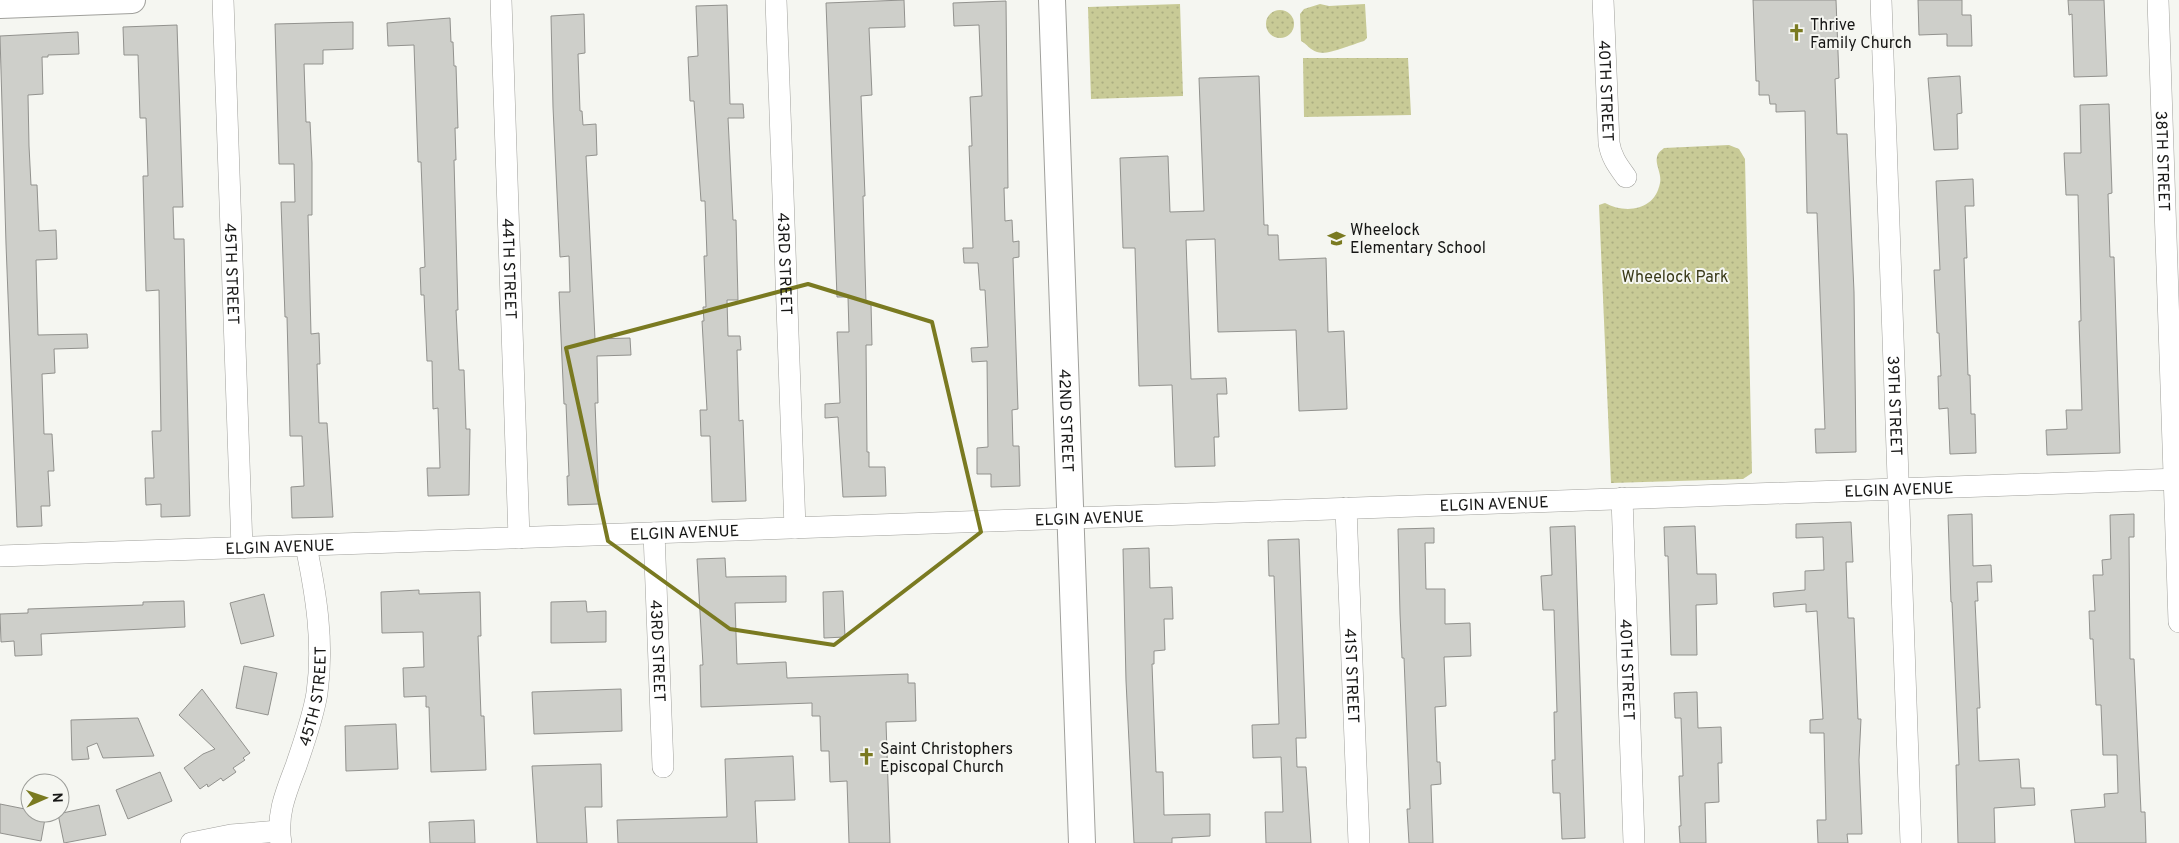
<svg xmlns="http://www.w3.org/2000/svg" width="2179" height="843" viewBox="0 0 2179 843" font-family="Overpass,sans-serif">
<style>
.park{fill:url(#park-dots)}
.building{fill:#cecfca;stroke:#92928e}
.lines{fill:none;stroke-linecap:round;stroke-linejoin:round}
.minor-casing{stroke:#a0a09c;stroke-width:22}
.tertiary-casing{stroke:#a0a09c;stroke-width:28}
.minor{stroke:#fff;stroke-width:21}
.tertiary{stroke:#fff;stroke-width:26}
.marked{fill:none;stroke:#7a7a21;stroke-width:4;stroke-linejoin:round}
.labels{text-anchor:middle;stroke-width:4;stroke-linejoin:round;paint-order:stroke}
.poi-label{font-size:16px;fill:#171716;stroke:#f5f6f1;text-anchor:start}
.street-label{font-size:16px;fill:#171716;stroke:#f5f6f1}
.park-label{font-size:16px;fill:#393918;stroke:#f5f6f1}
</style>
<defs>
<pattern id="park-dots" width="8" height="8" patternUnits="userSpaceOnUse" patternTransform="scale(1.25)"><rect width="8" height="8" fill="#c8ca96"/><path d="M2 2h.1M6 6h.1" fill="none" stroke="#abad81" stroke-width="1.8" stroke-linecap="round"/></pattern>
</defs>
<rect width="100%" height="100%" fill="#f5f6f1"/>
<path class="park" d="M 1180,4 L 1183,96 L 1091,99 L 1088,7 Z
M 1320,4 L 1329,6 L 1365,4 L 1367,38 L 1364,41 C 1353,44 1327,56 1317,52 C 1310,50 1307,44 1301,41 L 1300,14 L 1304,9 Z
M1266 24a14 14 0 1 1 28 0a14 14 0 1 1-28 0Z
M 1303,58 L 1408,58 L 1411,115 L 1304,117 Z
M 1729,145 L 1739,149 L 1745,159 L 1752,473 L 1743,479 L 1611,483 L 1599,205 L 1605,203 C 1625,214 1655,211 1660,183 C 1662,174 1655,165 1657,157 C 1658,152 1661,151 1664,148 Z"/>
<path class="building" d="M 904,0 L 905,27 L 869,28 L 872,95 L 861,96 L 865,196 L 863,196 L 866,303 L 871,303 L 872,345 L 866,345 L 867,452 L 869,452 L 869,467 L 885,467 L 886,496 L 843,497 L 838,417 L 825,418 L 825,404 L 840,403 L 837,332 L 849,332 L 848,297 L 837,297 L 826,3 Z
M 1753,0 L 1836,0 L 1839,78 L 1835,79 L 1837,134 L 1847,134 L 1854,292 L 1856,452 L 1816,453 L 1815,429 L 1825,429 L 1817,213 L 1807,213 L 1805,111 L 1776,112 L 1776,104 L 1770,104 L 1769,95 L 1759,95 L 1759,81 L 1756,81 Z
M 1918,0 L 1962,0 L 1962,15 L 1971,15 L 1972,46 L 1947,46 L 1947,34 L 1919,35 Z
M 2068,0 L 2104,0 L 2107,76 L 2074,77 L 2072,14 L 2069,15 Z
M 1006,1 L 1008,188 L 1004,188 L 1005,221 L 1012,220 L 1013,242 L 1019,241 L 1019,257 L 1013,258 L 1018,409 L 1012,410 L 1013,446 L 1019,446 L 1020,486 L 991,487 L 991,474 L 977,474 L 977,448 L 988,447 L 987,361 L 972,362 L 971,348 L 988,347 L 985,290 L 980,290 L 978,263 L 964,263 L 963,248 L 973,248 L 969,146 L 972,146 L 970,97 L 982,96 L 979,25 L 954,26 L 953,3 Z
M 727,5 L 730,104 L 743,104 L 744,118 L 728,118 L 733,220 L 736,220 L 738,300 L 727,300 L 728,336 L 740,336 L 741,350 L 737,350 L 739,421 L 743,420 L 746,501 L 712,502 L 710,436 L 701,436 L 700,410 L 707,410 L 702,321 L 704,321 L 703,307 L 706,307 L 704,256 L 707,256 L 705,201 L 701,201 L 694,101 L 690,101 L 688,57 L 698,56 L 696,6 Z
M 584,14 L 585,53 L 578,54 L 580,111 L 582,111 L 583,125 L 596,124 L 597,155 L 586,156 L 595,339 L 630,338 L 631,355 L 597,356 L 598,403 L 595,403 L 599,504 L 568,505 L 567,476 L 569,476 L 566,404 L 564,404 L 559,292 L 570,292 L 569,256 L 560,257 L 553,107 L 551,16 Z
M 450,18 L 451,42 L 453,42 L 454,66 L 456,66 L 458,128 L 455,128 L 456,160 L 454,160 L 458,310 L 456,310 L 459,370 L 464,370 L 466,429 L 470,429 L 469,495 L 428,496 L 427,468 L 440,468 L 438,408 L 433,409 L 432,361 L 427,361 L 424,295 L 421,295 L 420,268 L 425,267 L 421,162 L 418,162 L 414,45 L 388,46 L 387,23 Z
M 353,22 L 353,49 L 323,50 L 323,64 L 304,64 L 306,122 L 310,122 L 312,163 L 312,215 L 308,215 L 311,334 L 319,333 L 320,364 L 317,364 L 319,423 L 327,423 L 333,517 L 292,518 L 291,487 L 304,486 L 302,436 L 290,436 L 287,317 L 285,317 L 281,202 L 295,202 L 294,164 L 279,164 L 275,24 Z
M 177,25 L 183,207 L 173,207 L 174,239 L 184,239 L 190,516 L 161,517 L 161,504 L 146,505 L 145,478 L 154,478 L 152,431 L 161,431 L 159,290 L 146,291 L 143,176 L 148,176 L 146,118 L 140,118 L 138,55 L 124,55 L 123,27 Z
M 78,32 L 79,54 L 48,55 L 48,57 L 42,57 L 43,94 L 28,95 L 29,146 L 31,185 L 37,185 L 39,231 L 56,230 L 57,259 L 36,260 L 38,335 L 87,334 L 88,348 L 54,349 L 55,373 L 42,374 L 44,434 L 52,434 L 54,471 L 48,471 L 50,506 L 41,506 L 42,526 L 17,527 L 6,244 L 0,36 Z
M 1259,76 L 1264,225 L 1268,225 L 1268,235 L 1278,235 L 1279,260 L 1326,258 L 1328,332 L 1344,331 L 1347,409 L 1299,411 L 1296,330 L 1218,332 L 1215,239 L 1186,240 L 1191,379 L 1226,378 L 1227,394 L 1217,394 L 1219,437 L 1214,437 L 1215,466 L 1175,467 L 1172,385 L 1139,386 L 1135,248 L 1123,248 L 1120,158 L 1168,156 L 1170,212 L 1204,211 L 1199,78 Z
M 1960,76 L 1962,113 L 1957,114 L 1958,149 L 1934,150 L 1928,78 Z
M 2109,104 L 2112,193 L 2108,194 L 2110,257 L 2114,257 L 2120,453 L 2047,455 L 2046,430 L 2067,429 L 2066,410 L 2082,410 L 2079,321 L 2081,321 L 2078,195 L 2066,195 L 2064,153 L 2081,153 L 2080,105 Z
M 1973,179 L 1974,206 L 1965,206 L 1967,258 L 1964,258 L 1968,375 L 1970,375 L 1971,414 L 1975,414 L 1976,453 L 1950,454 L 1948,408 L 1939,409 L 1938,376 L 1941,376 L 1939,333 L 1937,333 L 1934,270 L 1940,270 L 1936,181 Z
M 1972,514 L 1973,566 L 1991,565 L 1992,582 L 1977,582 L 1978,601 L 1975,601 L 1980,708 L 1977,708 L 1979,761 L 2019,759 L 2021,788 L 2034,788 L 2035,805 L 1994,808 L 1995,843 L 1958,843 L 1956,765 L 1959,765 L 1952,602 L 1951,602 L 1948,515 Z
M 2134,514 L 2134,537 L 2129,537 L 2130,659 L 2134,659 L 2141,812 L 2145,812 L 2146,843 L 2075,843 L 2071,810 L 2105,807 L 2104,794 L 2118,793 L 2117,755 L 2103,755 L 2101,705 L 2096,705 L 2093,639 L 2090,639 L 2089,611 L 2095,611 L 2093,575 L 2103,575 L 2102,560 L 2111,559 L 2110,515 Z
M 1851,522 L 1853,562 L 1846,562 L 1848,618 L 1854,618 L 1858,719 L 1861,719 L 1859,760 L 1862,834 L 1847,834 L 1848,843 L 1818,843 L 1817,820 L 1826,820 L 1824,733 L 1810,733 L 1810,720 L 1823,719 L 1817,611 L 1806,612 L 1806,604 L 1774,607 L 1773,593 L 1805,590 L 1805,571 L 1824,570 L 1823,537 L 1796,538 L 1796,524 Z
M 1575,526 L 1585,838 L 1562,839 L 1560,793 L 1553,793 L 1552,760 L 1555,760 L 1554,712 L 1557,712 L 1554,610 L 1543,610 L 1541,576 L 1552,575 L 1550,527 Z
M 1695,526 L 1697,574 L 1716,574 L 1717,604 L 1696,605 L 1697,655 L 1671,655 L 1668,556 L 1665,556 L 1664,527 Z
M 1434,528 L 1434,543 L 1425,543 L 1426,589 L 1445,589 L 1445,624 L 1470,623 L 1471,656 L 1444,657 L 1446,706 L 1435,707 L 1437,762 L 1440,762 L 1441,784 L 1431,785 L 1433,843 L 1409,843 L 1407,809 L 1410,809 L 1404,658 L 1402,658 L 1400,614 L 1398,529 Z
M 1299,539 L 1306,738 L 1296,738 L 1297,767 L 1306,767 L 1311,843 L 1266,843 L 1265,812 L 1283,812 L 1281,757 L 1253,758 L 1252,725 L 1279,724 L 1274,576 L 1269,576 L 1268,540 Z
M 1149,548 L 1150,588 L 1172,587 L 1173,619 L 1164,619 L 1165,650 L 1154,651 L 1154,664 L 1152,664 L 1156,772 L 1163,772 L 1164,815 L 1210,814 L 1210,836 L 1172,838 L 1172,843 L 1134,843 L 1126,681 L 1123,549 Z
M 725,558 L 726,577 L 786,576 L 786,602 L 735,603 L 737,664 L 786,662 L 787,678 L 908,674 L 908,683 L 915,683 L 916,721 L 886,722 L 890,843 L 849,843 L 847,781 L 830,782 L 829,751 L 821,751 L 820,716 L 812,716 L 812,703 L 701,707 L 700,665 L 703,665 L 697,559 Z
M 419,590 L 419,594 L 480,592 L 481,636 L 478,636 L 481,716 L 484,716 L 486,770 L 431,772 L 429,707 L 426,707 L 426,696 L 404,697 L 403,668 L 424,667 L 423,632 L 382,633 L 381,592 Z
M 843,591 L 845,637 L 824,638 L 823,592 Z
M 264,594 L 274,636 L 241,644 L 230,603 Z
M 184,601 L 185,627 L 41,634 L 42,655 L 15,656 L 14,641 L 1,642 L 0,614 L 28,613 L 28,609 L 143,605 L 143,602 Z
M 586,601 L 587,612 L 606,611 L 606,642 L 551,643 L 551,602 Z
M 244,666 L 277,673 L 268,715 L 236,708 Z
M 202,689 L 250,753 L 243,758 L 245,760 L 233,768 L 236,772 L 223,781 L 221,778 L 208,787 L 207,784 L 200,789 L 184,768 L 203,754 L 215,749 L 179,715 Z
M 621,689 L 622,731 L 534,734 L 532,692 Z
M 1697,692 L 1698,728 L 1721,727 L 1722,763 L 1718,763 L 1719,802 L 1705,803 L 1706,843 L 1680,843 L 1679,826 L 1681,826 L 1679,776 L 1683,776 L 1681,718 L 1675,718 L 1674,693 Z
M 138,718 L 154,756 L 103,758 L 97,743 L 87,747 L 89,759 L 72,760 L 71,720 Z
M 396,724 L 398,769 L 346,771 L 345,726 Z
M 793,756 L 795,800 L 755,801 L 757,843 L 618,843 L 617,820 L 727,817 L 725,759 Z
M 601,764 L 602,807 L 585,807 L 587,843 L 537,843 L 532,766 Z
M 160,772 L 172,801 L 128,819 L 116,790 Z
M 0,804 L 30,810 L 30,813 L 46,813 L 41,841 L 0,833 Z
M 99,805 L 106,835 L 64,843 L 58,814 Z
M 474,820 L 475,843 L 430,843 L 429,822 Z"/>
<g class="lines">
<defs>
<g id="minor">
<path id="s1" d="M 223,0 L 242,548"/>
<path id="s2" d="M 501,0 L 519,538"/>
<path id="s3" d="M 776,0 L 795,528"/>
<path id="s4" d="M 1603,0 L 1609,143 C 1611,157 1618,166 1626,177"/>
<path id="s5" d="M 1881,0 L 1911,843"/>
<path id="s6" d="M 2158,0 L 2179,622"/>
<path id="s7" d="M 1622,498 L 1634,843"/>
<path id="s8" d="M 1346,508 L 1359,843"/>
<path id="s9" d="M 654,533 L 663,767"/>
<path id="s10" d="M 0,556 L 2179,479"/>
<path d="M 191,843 L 231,835 L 279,831"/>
<path id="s11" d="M 281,843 C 276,815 286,792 296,766 C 304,742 313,718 317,693 C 324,643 316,594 306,546"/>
</g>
<g id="tertiary">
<path id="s12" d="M 1052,0 L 1082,843"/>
<path d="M 0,5 L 132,0"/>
</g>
</defs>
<use href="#minor" class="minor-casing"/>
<use href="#tertiary" class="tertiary-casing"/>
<use href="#minor" class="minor"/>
<use href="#tertiary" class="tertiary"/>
</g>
<path class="marked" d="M 808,284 L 932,322 L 981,532 L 834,645 L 730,629 L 608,541 L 566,348 Z"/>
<defs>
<symbol id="church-bare" viewBox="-9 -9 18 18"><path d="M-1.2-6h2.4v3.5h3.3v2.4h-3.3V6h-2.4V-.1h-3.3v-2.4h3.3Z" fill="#7a7a21" stroke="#f5f6f1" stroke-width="2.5" paint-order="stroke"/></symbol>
<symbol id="school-bare" viewBox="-9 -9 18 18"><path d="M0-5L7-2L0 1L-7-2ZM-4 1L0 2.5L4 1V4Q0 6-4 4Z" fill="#7a7a21" stroke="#f5f6f1" stroke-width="2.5" paint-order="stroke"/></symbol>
</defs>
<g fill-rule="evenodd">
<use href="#church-bare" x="1784" y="20" width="25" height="25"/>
<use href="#school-bare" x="1324" y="226" width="25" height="25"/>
<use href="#church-bare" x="854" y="744" width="25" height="25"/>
</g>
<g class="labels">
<g class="poi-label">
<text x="1810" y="30">Thrive<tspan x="1810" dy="18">Family Church</tspan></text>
<text x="1350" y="235">Wheelock<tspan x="1350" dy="18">Elementary School</tspan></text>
<text x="880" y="754">Saint Christophers<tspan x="880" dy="18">Episcopal Church</tspan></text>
</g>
<g class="street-label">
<text dy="6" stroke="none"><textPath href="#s4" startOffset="91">40TH STREET</textPath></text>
<text dy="6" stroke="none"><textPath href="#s6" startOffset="161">38TH STREET</textPath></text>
<text dy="6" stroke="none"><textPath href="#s3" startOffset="264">43RD STREET</textPath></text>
<text dy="6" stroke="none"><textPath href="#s2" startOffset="269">44TH STREET</textPath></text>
<text dy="6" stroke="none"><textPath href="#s1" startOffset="274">45TH STREET</textPath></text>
<text dy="6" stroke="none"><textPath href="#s5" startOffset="406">39TH STREET</textPath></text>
<text dy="6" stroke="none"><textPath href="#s12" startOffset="421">42ND STREET</textPath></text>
<text dy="6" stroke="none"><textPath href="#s10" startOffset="1900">ELGIN AVENUE</textPath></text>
<text dy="6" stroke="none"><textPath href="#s10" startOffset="1495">ELGIN AVENUE</textPath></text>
<text dy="6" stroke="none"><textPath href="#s10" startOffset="1090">ELGIN AVENUE</textPath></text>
<text dy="6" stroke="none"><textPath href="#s10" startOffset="685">ELGIN AVENUE</textPath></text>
<text dy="6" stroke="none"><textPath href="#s10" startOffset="280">ELGIN AVENUE</textPath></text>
<text dy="6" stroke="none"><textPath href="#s9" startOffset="118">43RD STREET</textPath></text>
<text dy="6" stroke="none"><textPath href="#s7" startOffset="172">40TH STREET</textPath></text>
<text dy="6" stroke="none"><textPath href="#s8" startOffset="168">41ST STREET</textPath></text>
<text dy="6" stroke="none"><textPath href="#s11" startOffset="152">45TH STREET</textPath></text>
</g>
<g class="park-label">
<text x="1675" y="282">Wheelock Park</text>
</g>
</g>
<g transform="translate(45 798) rotate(88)"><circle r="24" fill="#f5f6f1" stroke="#9c9d99"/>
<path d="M0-4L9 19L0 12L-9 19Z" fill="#7a7a21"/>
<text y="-8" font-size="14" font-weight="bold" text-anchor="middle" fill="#171716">N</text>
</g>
</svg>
